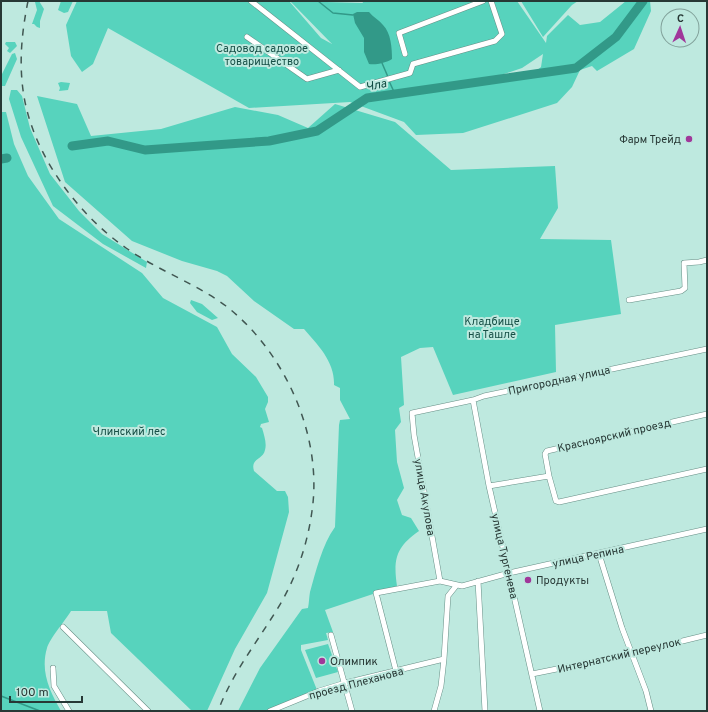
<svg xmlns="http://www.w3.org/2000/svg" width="708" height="712" viewBox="0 0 708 712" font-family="Overpass,sans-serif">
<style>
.green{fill:#57d3bd;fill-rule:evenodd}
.water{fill:#329988}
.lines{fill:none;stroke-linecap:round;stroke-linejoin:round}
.stream{stroke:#329988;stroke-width:1.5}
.river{stroke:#329988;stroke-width:9}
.street-casing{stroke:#678f86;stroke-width:6}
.street{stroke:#fff;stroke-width:5}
.rail{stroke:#415752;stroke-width:1.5;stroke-dasharray:7 7;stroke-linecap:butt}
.poi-dot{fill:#a0379a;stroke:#bee9df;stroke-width:1.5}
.labels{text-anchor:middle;stroke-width:4;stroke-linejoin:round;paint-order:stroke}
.park-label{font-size:11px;fill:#164f46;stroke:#bee9df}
.poi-label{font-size:11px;fill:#273835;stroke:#bee9df;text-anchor:start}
.street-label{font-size:11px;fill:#273835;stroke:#bee9df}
.water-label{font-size:12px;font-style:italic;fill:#0d483f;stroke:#bee9df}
</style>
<rect width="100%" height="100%" fill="#bee9df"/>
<path class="green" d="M 39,1 L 44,9 L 40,21 L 40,28 L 37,27 L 34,24 L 32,24 L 37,10 L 35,2 Z
M 61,1 L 73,1 L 68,12 L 64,13 L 58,10 Z
M 77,1 L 289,1 L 321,38 L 332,44 L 290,1 L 363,3 L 362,1 L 517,1 L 546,43 L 547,36 L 568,15 L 580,25 L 600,22 L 626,1 L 650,1 L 651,11 L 634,49 L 597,71 L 592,66 L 580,70 L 572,87 L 557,103 L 463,133 L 416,135 L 404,122 L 350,102 L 249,108 L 108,28 L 93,64 L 82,72 L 71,56 L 66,25 ZM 543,54 L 541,67 L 534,73 L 529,71 L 501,75 L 522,68 Z
M 521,1 L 578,1 L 572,5 L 543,37 Z
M 6,42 L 15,42 L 17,46 L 10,53 L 7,51 L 9,48 L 5,44 Z
M 15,53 L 17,59 L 5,86 L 1,86 L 1,76 L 12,54 Z
M 61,82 L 70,83 L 68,90 L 59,91 L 60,88 L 58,83 Z
M 11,90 L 17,90 L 22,96 L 30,128 L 50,174 L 79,211 L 102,234 L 147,262 L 146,268 L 103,244 L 53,206 L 21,137 L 9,99 Z
M 37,96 L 77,104 L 91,136 L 161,129 L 235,107 L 278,115 L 308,128 L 335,104 L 395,122 L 451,170 L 555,166 L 558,208 L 540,239 L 611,240 L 621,314 L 555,325 L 556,372 L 453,395 L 433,347 L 420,348 L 401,357 L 404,405 L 399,408 L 401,422 L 395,430 L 397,462 L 404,488 L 397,500 L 402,515 L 411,518 L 419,531 C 396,547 393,559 397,586 L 325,610 L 333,632 L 326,633 L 328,640 L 301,645 L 301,650 L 317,690 L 266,711 L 238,711 L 260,668 L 302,609 L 308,608 C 309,603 309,598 310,592 C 316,571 322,545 335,527 L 339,425 L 340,420 L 350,419 L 340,400 L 340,388 L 334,385 C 335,362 318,345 304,329 L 294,329 L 254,301 L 227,276 L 217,271 L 182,261 L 132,241 L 65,182 Z
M 1,112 L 6,112 L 14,144 L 28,176 L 59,219 L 142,273 L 163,298 L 217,327 L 232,354 L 256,377 L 268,397 L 268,402 L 265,409 L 269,422 L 261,424 L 260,427 L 262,428 C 264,435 267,443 265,450 C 263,460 250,458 254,471 L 277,491 L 285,491 L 288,497 L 289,512 L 267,593 L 235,649 L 207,711 L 192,711 L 111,633 L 107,611 L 71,611 C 65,621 50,638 47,648 C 40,672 50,691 61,711 L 1,711 Z
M 191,300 L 202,304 L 218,318 L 212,320 L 197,312 L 190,303 Z
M 328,644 L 338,672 L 316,678 L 305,650 Z"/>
<path class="water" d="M 357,12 L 369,12 C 373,17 379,20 383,25 C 391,33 392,48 392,59 C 386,63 376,65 369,64 L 364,52 L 364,38 L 355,23 L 353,14 Z"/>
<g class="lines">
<path class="stream" d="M 318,1 L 333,13 L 353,15
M 382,63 L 388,77
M 389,81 L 395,94
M 1,696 L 40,711"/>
<path class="river" d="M 72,146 L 108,141 L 145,150 L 269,141 L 317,131 L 367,98 L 576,68 L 616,37 L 643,1
M 1,159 L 7,158"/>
<defs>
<path id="street" d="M 251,1 L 360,87 L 410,73 L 413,64 L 495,41 L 502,34 L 491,1
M 247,37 L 307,79 L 339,70
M 405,54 L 399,33 L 483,1
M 629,300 L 681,291 L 685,288 L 684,263 L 699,262 L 707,260
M 473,400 L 489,486 L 540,711
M 549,476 L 545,454 L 547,451 L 707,414
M 489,486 L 549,476 L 556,501 L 559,502 L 707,469
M 599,554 L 622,628 L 646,691 L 651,711
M 440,581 L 414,435 L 412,413 L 473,400 L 484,396 L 707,349
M 478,581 L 485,711
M 63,627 L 148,711
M 331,635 L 352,711
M 53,668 L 54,686 L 69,711
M 396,671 L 376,593 L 440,581 L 462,586 L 509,573 L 707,529
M 532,674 L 621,656 L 707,635
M 270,711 L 319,691 L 345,683 L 444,659
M 434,711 L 441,686 L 444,659 L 448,596 L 456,586"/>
</defs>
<use href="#street" class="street-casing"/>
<use href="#street" class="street"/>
<path class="rail" d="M 28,1 C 22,31 19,60 23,90 C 31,152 76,213 126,248 C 157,270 195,283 226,306 C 285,352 323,436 312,511 C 307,547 295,581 276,611 C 255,645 232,674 218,711"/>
</g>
<g class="poi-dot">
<circle cx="689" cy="139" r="4"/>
<circle cx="528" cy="580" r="4"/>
<circle cx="322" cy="661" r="4"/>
</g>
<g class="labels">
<g class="park-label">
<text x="262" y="52">Садовод садовое<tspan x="262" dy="13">товарищество</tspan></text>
<text x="492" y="325">Кладбище<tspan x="492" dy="13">на Ташле</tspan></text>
<text x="129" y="435">Члинский лес</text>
</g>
<g class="poi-label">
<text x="681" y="143" text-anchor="end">Фарм Трейд</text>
<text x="536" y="584">Продукты</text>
<text x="330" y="665">Олимпик</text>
</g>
<g class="street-label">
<text transform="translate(559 380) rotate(-12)" y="4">Пригородная улица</text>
<text transform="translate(614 435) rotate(-13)" y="4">Красноярский проезд</text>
<text transform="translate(425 497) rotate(80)" y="4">улица Акулова</text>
<text transform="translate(505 556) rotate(77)" y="4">улица Тургенева</text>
<text transform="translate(588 556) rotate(-12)" y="4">улица Репина</text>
<text transform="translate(619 655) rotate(-13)" y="4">Интернатский переулок</text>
<text transform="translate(356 683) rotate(-15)" y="4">проезд Плеханова</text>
</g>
<g class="water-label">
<text transform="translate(376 85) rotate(-12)" y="4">Чла</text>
</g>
</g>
<rect width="708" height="712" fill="none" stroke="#273835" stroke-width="4"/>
<g transform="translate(680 28) rotate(3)"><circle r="19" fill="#bee9df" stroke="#82a29b"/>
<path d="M0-3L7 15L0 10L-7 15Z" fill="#a0379a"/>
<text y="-6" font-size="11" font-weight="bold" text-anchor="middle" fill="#273835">С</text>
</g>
<path d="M10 696v6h72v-6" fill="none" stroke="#273835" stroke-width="2"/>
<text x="16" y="696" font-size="12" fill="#273835" stroke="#bee9df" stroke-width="3" paint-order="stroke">100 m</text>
</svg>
